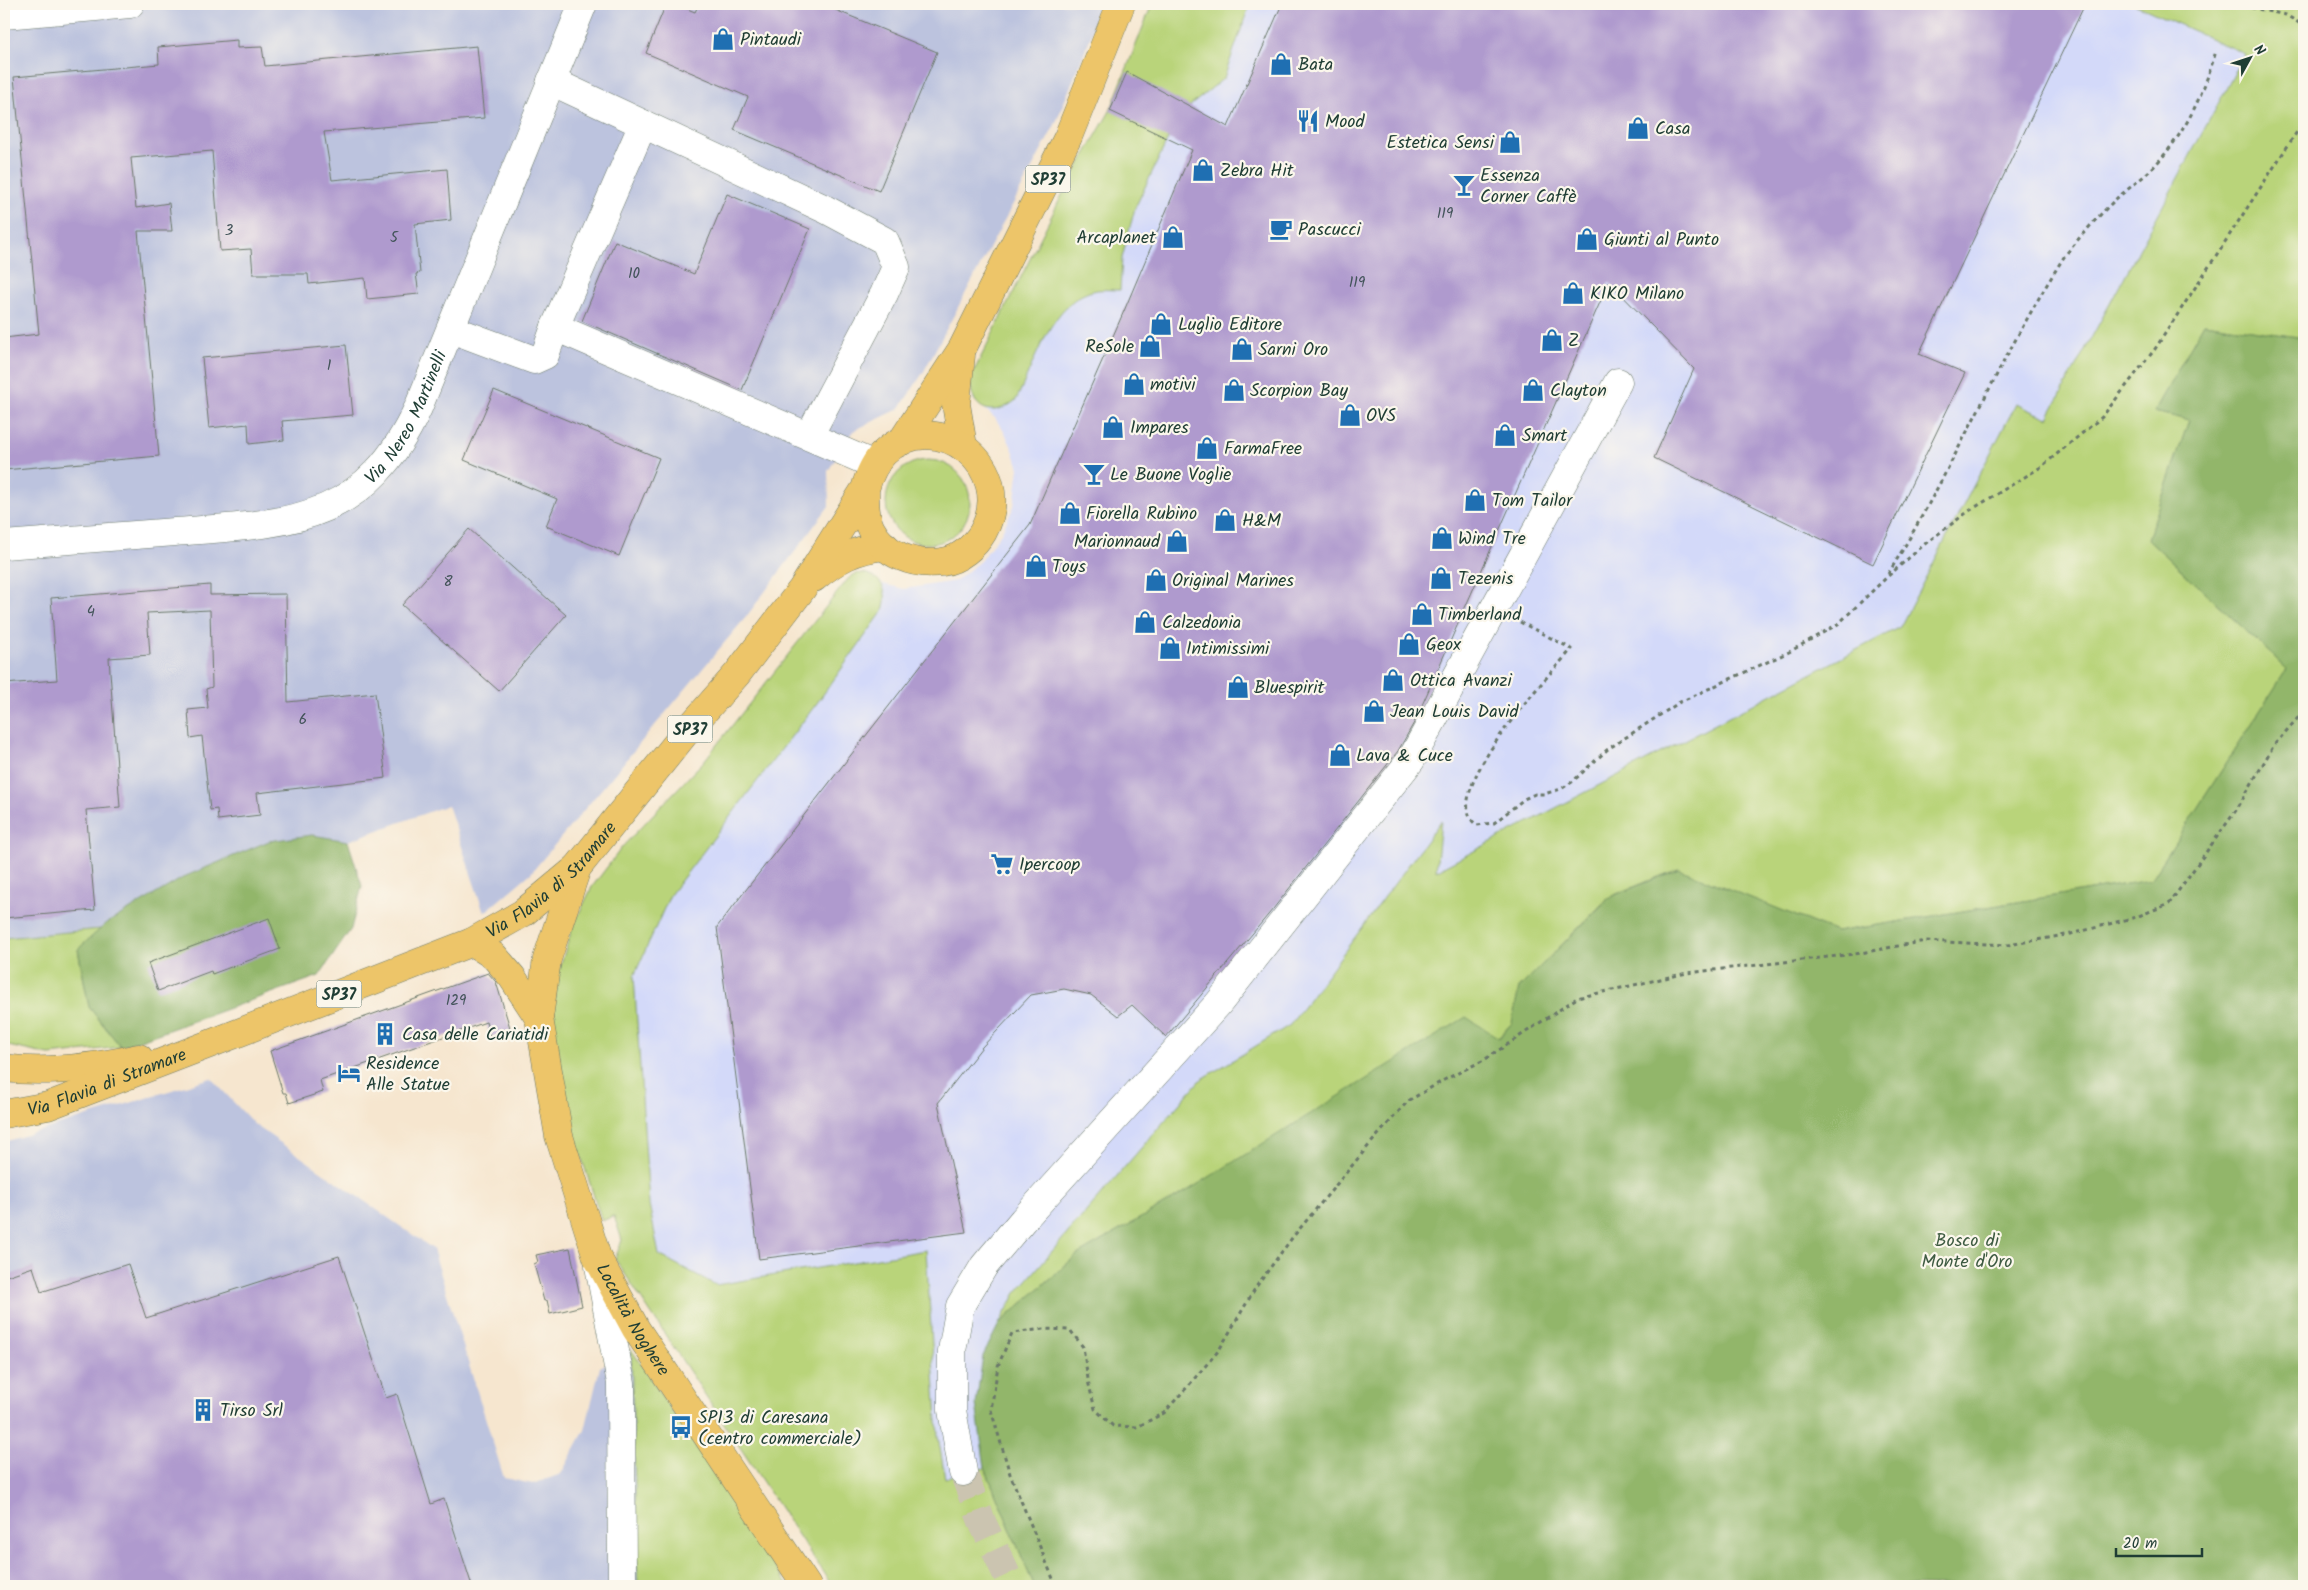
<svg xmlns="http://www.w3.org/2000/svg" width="2308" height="1590" viewBox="0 0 2308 1590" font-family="Kalam,sans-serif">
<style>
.built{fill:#d3d9f9}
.industrial{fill:#bcc3de}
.green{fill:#b9d47a;stroke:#6c8857}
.forest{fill:#92b66a;stroke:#587a4f}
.building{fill:#af9ace}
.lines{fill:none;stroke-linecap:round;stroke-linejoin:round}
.minor-tunnel{stroke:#cbc4b0;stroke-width:28;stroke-dasharray:28 14;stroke-linecap:butt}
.minor-casing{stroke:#6a786a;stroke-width:29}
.major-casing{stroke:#6a786a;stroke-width:29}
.path{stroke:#6a786a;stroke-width:3;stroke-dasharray:4 4;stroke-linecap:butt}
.minor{stroke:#fff;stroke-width:28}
.major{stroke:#edc569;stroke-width:28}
.labels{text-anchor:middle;stroke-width:4.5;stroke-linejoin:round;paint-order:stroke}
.number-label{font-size:15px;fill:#43545a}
.shield{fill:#fbf7ec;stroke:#61756b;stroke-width:1}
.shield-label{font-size:16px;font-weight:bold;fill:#1f3d34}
.poi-label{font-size:18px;fill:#1f3d34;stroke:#fbf7ec;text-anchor:start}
.street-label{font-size:18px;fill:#1f3d34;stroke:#fbf7ec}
.park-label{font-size:18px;fill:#3e5b42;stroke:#fbf7ec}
</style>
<rect width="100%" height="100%" fill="#fbf7ec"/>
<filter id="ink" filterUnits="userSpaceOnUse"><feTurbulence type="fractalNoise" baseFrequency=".02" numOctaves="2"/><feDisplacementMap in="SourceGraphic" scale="10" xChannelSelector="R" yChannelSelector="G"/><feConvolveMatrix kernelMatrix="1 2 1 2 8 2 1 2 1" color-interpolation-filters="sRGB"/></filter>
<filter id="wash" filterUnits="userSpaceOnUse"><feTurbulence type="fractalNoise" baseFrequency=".0096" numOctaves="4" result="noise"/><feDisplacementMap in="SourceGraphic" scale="20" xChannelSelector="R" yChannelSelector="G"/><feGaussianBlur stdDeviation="1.12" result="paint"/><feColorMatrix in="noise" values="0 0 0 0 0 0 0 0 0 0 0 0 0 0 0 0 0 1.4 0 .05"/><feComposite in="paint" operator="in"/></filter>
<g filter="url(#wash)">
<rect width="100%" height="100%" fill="#f6e6cf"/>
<path class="built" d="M 1152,4 L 2134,4 L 2245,54 L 2048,418 L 2016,404 L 1900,627 L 1436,872 L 1440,822 L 1290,1025 L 1199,1081 L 985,1468 L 1034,1586 L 832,1586 L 615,1259 L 622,1240 L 614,1216 L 602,1221 L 572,1128 L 558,973 L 573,926 L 592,887 L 623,846 L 704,761 L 848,579 L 855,574 L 863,573 L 870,574 L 883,584 L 904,589 L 956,581 L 980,561 L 1001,533 L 1014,506 L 1019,468 L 1013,450 L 1005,433 L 995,418 L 973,399 L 971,377 L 1063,193 L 1110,111 Z"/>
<path class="industrial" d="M 4,4 L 1104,4 L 1054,127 L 923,373 L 899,409 L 853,431 L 828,471 L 829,506 L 746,617 L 531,873 L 484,913 L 448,805 L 348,841 L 312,835 L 269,841 L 186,876 L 107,923 L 101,929 L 4,938 Z
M 211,1078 L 255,1125 L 433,1249 L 504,1478 L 533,1484 L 561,1474 L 585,1430 L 600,1367 L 631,1349 L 638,1586 L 4,1586 L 4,1142 Z"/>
<path class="green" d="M 1152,4 L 1250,4 L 1224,78 L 1190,106 L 1176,125 L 1168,139 L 1135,208 L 1122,258 L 1120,290 C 1112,290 1104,289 1097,290 C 1052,297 1034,365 1016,400 C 992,420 968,409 971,377 L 1063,193 L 1110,111 Z
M 2134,4 L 2304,4 L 2304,338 L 2204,323 L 2154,412 L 2189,420 L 2148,539 L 2287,669 L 2151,880 L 1836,932 L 1678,869 L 1609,897 L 1519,988 L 1512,1023 L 1498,1038 L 1182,1194 L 1077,1255 L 999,1324 L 1016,1293 L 1199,1081 L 1290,1025 L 1441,821 L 1436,871 L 1900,627 L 2016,404 L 2048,418 L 2245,54 Z
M886 502a42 42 0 1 1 84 0a42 42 0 1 1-84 0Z
M 863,573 C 883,577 889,592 883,611 L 817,703 L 670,895 L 634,976 L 649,1204 L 659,1255 L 716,1285 L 926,1250 L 938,1436 L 945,1478 L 985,1468 L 1034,1586 L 832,1586 L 615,1259 L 622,1240 L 614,1216 L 602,1221 L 572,1128 L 552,1018 L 558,973 L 573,926 L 592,887 L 623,846 L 704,761 L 848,579 L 855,574 Z
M 101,929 L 78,950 L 89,1007 L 121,1047 L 49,1055 L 4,1045 L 4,938 Z
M 631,1349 L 788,1586 L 638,1586 Z"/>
<path class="forest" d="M 2204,323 L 2304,338 L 2304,1586 L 1034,1586 L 985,1468 L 976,1404 L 983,1356 L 999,1324 L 1077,1255 L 1182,1194 L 1466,1017 L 1499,1038 L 1512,1023 L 1519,988 L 1610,897 L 1679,869 L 1836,932 L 2151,880 L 2287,669 L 2148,539 L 2189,420 L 2154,412 Z
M 312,835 L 348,841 L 362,886 L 351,929 L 319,976 L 121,1047 L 89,1007 L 78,949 L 107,923 L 186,876 L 269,841 Z"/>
<g id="blocks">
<path class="building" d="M 666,4 L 675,4 L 695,12 L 699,4 L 821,4 L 937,52 L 879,191 L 734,130 L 748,97 L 646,53 Z
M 1282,4 L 2085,4 L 1919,354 L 1965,373 L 1873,564 L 1654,458 L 1694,369 L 1609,282 L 1415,721 L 1398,751 L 1273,909 L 1166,1037 L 1132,1005 L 1118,1016 L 1091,995 L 1064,989 L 1031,995 L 982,1047 L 938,1103 L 966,1232 L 759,1259 L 717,927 L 1030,525 L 1124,311 L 1192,150 L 1110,111 L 1127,72 L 1228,127 Z
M 237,40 L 237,48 L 262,47 L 265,66 L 477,46 L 484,118 L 324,132 L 332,180 L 447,169 L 451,220 L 415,224 L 420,273 L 416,274 L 419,294 L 367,299 L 365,278 L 309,284 L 308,274 L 253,274 L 251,249 L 220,251 L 212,151 L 131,158 L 136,208 L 169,203 L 172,231 L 138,231 L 159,456 L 4,470 L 4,338 L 39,334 L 14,77 L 159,64 L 158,47 Z
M 727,194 L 810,229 L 742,390 L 582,321 L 615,241 L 694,274 Z
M 346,345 L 353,415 L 282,421 L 284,440 L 249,444 L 248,424 L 209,428 L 202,358 Z
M 494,390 L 659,458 L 619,556 L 546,526 L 557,499 L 464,460 Z
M 469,529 L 566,615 L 499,691 L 402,605 Z
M 210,585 L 210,595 L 286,594 L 288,702 L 375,693 L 386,778 L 257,793 L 260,815 L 218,820 L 217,809 L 210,810 L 202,736 L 190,738 L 188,710 L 208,708 L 206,689 L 212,687 L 210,610 L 147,613 L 150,655 L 109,658 L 120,807 L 86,810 L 95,910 L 4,918 L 4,684 L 57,680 L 51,598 Z
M 269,918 L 280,949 L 212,974 L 211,971 L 158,991 L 148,963 Z
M 488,973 L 496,982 L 511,1031 L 490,1037 L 486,1022 L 320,1080 L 323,1092 L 289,1103 L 286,1093 L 283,1093 L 270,1051 Z
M 570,1248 L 582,1306 L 550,1314 L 547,1300 L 544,1301 L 534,1264 L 538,1262 L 536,1255 Z
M 339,1256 L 386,1398 L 397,1394 L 431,1504 L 444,1499 L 472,1586 L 4,1586 L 4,1277 L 33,1267 L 41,1292 L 128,1264 L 146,1318 Z"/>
</g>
</g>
<g filter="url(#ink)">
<use href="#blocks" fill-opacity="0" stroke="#6a786a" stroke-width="1"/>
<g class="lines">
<path class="minor-tunnel" d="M 963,1472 L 983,1524 L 1012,1586"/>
<defs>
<g id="minor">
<path d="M 4,15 L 130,4"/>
<path d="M 551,81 L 825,209 L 885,241 L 896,267 L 884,294 L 809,436"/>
<path d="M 555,327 L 643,124"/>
<path d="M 451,329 L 534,360 L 545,355 L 555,327 L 875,465"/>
<path id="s1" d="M 4,545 C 61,541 118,536 175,532 C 288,523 364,525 418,408 L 583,4"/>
<path d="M 599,1266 L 621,1383 L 622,1586"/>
<path d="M 963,1472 L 952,1410 L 952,1351 L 960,1306 L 984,1266 L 1023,1220 L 1218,1004 L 1411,760 L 1618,382"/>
</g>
<g id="major">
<path d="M 961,355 L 956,404 L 963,446"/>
<path d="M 902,441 L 962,349 L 1068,137 L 1121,4"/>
<path d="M 814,578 C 837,559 855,549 885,546"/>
<path id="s2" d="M 577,868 L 547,959 L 539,1018 L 559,1136 L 597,1257 L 636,1329 L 807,1586"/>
<path d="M 472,942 L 494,956 L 512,977 L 539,1018"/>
<path d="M 4,1068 C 48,1074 96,1067 139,1058"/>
<path id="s3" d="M 4,1114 L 48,1106 L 207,1045 L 472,942 L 523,913 L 577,868 L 686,732 L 737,674 L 802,589 L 865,489 C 869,475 874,463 884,453 C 937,403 1018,468 983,532 C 975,546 959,560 942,562 C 915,566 884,555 871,529 C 865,517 865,503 865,489"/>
</g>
</defs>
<use href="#minor" class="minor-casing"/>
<use href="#major" class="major-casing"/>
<path class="path" d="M 2244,4 L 2248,7 L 2286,15 L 2304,26
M 1888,574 C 1952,471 1999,359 2064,257 C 2075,242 2103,211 2117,198 C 2130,187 2146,176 2157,163 C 2187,131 2204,92 2216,51
M 1520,622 L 1572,649 C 1551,673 1434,796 1477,825 L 1494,823 L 1524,799 L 1535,794 L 1544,794 L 1561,789 L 1572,782 L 1608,749 L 1680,702 L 1789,652 L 1838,624 L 1887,577 L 1926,543 L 1969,511 L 2041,467 L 2102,417 L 2155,349 L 2304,121
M 1056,1586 L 1010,1474 L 991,1410 L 998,1366 L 1012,1333 L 1043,1329 L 1070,1330 L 1083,1347 L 1089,1385 L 1095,1409 L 1113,1426 L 1137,1427 L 1164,1413 L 1189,1385 L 1219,1350 L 1256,1287 L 1292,1238 L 1370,1144 L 1408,1101 L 1444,1080 L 1484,1060 L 1577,998 L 1687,973 L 1855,954 L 1925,941 L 2008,945 L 2071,934 L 2136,917 L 2169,904 L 2237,809 L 2274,745 L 2304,711"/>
<use href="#minor" class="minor"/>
<use href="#major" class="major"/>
</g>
</g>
<defs>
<symbol id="shop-bare" viewBox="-9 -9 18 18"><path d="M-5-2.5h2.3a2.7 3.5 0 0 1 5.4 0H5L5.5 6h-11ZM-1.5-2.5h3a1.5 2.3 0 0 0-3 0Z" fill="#1f6fb2" stroke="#fbf7ec" stroke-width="2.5" paint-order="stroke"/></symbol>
<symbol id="restaurant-bare" viewBox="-9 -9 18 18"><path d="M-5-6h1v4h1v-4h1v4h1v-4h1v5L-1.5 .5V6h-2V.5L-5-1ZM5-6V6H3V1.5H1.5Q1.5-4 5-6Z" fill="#1f6fb2" stroke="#fbf7ec" stroke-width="2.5" paint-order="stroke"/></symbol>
<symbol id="bar-bare" viewBox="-9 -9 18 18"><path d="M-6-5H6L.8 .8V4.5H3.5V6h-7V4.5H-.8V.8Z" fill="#1f6fb2" stroke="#fbf7ec" stroke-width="2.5" paint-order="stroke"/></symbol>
<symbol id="cafe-bare" viewBox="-9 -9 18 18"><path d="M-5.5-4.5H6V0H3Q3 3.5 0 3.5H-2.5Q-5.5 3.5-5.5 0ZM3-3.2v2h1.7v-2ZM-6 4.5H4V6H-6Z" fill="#1f6fb2" stroke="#fbf7ec" stroke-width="2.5" paint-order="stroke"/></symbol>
<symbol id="supermarket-bare" viewBox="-9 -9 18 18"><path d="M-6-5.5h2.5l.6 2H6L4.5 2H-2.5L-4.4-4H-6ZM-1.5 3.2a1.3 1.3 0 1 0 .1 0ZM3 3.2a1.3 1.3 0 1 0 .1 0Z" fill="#1f6fb2" stroke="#fbf7ec" stroke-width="2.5" paint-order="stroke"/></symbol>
<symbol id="building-bare" viewBox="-9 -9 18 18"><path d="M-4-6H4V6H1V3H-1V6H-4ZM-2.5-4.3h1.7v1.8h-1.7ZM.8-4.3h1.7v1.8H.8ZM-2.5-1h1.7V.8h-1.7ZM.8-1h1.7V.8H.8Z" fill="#1f6fb2" stroke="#fbf7ec" stroke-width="2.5" paint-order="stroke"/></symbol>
<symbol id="hotel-bare" viewBox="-9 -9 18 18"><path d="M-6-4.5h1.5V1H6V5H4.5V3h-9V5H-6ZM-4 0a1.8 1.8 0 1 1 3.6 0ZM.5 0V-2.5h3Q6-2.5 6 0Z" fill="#1f6fb2" stroke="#fbf7ec" stroke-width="2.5" paint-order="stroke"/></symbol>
<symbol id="bus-bare" viewBox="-9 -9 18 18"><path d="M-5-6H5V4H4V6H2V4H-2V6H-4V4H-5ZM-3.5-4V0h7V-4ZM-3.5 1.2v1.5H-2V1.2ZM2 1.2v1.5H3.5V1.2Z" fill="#1f6fb2" stroke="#fbf7ec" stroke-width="2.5" paint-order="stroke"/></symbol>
</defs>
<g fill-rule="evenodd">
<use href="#shop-bare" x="707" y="23" width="32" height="32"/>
<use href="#shop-bare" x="1265" y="48" width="32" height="32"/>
<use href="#restaurant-bare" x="1292" y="105" width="32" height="32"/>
<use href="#shop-bare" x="1622" y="112" width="32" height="32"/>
<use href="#shop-bare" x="1494" y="126" width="32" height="32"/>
<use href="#shop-bare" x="1187" y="154" width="32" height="32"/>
<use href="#bar-bare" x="1448" y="169" width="32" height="32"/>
<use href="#cafe-bare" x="1265" y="213" width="32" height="32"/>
<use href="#shop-bare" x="1157" y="221" width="32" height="32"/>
<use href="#shop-bare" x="1571" y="223" width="32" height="32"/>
<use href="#shop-bare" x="1557" y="277" width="32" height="32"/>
<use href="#shop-bare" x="1145" y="308" width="32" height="32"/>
<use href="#shop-bare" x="1536" y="324" width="32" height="32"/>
<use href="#shop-bare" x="1134" y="330" width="32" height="32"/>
<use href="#shop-bare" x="1226" y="333" width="32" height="32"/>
<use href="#shop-bare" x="1118" y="368" width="32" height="32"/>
<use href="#shop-bare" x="1218" y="374" width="32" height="32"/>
<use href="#shop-bare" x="1517" y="374" width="32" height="32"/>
<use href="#shop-bare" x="1334" y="399" width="32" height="32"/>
<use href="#shop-bare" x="1097" y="411" width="32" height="32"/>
<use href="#shop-bare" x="1489" y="419" width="32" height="32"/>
<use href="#shop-bare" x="1191" y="432" width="32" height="32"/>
<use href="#bar-bare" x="1078" y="458" width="32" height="32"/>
<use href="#shop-bare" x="1459" y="484" width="32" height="32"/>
<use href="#shop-bare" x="1054" y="497" width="32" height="32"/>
<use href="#shop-bare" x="1209" y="504" width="32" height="32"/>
<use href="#shop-bare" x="1426" y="522" width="32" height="32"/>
<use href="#shop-bare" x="1161" y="525" width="32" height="32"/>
<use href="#shop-bare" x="1020" y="550" width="32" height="32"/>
<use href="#shop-bare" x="1425" y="562" width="32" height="32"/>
<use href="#shop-bare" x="1140" y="564" width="32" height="32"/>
<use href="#shop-bare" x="1406" y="598" width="32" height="32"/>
<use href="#shop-bare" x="1129" y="606" width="32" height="32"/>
<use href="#shop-bare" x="1393" y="628" width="32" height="32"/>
<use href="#shop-bare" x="1154" y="632" width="32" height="32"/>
<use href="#shop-bare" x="1377" y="664" width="32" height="32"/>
<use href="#shop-bare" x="1222" y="671" width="32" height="32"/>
<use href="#shop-bare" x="1358" y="695" width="32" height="32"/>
<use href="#shop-bare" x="1324" y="739" width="32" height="32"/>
<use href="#supermarket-bare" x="986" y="848" width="32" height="32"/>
<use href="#building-bare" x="369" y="1018" width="32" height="32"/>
<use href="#hotel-bare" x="333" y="1057" width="32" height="32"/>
<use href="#building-bare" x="187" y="1394" width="32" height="32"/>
<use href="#bus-bare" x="665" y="1411" width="32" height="32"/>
</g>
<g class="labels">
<g class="number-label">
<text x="1445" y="218">119</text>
<text x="229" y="235">3</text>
<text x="394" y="242">5</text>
<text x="634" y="278">10</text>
<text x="1357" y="287">119</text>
<text x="329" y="370">1</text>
<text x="448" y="586">8</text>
<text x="91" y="616">4</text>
<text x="303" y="724">6</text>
<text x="456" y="1005">129</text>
</g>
<g class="shield">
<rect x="1025.5" y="165.5" width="45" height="27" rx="4"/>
<rect x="667.5" y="715.5" width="45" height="27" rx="4"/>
<rect x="316.5" y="980.5" width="45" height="27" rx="4"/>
</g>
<g class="shield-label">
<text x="1048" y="185">SP37</text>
<text x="690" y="735">SP37</text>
<text x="339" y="1000">SP37</text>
</g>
<g class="poi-label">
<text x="740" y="45">Pintaudi</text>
<text x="1298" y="70">Bata</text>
<text x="1325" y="127">Mood</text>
<text x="1655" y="134">Casa</text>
<text x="1494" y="148" text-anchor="end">Estetica Sensi</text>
<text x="1220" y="176">Zebra Hit</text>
<text x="1480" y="181">Essenza<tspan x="1480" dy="21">Corner Caffè</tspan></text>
<text x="1298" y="235">Pascucci</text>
<text x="1156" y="243" text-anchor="end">Arcaplanet</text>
<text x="1604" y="245">Giunti al Punto</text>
<text x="1590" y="299">KIKO Milano</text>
<text x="1178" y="330">Luglio Editore</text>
<text x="1568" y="346">Z</text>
<text x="1134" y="352" text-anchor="end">ReSole</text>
<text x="1258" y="355">Sarni Oro</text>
<text x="1150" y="390">motivi</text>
<text x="1250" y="396">Scorpion Bay</text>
<text x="1550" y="396">Clayton</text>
<text x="1366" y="421">OVS</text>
<text x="1130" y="433">Impares</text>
<text x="1522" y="441">Smart</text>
<text x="1224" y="454">FarmaFree</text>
<text x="1110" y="480">Le Buone Voglie</text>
<text x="1492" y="506">Tom Tailor</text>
<text x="1086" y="519">Fiorella Rubino</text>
<text x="1242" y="526">H&amp;M</text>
<text x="1458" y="544">Wind Tre</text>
<text x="1160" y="547" text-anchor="end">Marionnaud</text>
<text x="1052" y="572">Toys</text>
<text x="1458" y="584">Tezenis</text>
<text x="1172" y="586">Original Marines</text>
<text x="1438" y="620">Timberland</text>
<text x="1162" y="628">Calzedonia</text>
<text x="1426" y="650">Geox</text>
<text x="1186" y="654">Intimissimi</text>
<text x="1410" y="686">Ottica Avanzi</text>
<text x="1254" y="693">Bluespirit</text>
<text x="1390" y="717">Jean Louis David</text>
<text x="1356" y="761">Lava &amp; Cuce</text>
<text x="1019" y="870">Ipercoop</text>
<text x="402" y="1040">Casa delle Cariatidi</text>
<text x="366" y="1069">Residence<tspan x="366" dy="21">Alle Statue</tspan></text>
<text x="220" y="1416">Tirso Srl</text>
<text x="698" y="1423">SP13 di Caresana<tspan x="698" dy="21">(centro commerciale)</tspan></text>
</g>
<g class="street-label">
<text dy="6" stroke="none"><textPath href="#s1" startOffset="450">Via Nereo Martinelli</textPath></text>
<text dy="6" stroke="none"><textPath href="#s3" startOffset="601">Via Flavia di Stramare</textPath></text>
<text dy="6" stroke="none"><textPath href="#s3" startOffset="108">Via Flavia di Stramare</textPath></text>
<text dy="6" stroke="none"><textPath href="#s2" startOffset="474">Località Noghere</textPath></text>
</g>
<g class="park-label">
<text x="1967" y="1246">Bosco di<tspan x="1967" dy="21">Monte d'Oro</tspan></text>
</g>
</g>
<rect width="2308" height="1590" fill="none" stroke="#fbf7ec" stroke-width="20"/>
<g transform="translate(2250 58) rotate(50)" stroke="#fbf7ec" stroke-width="4" paint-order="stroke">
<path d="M0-4L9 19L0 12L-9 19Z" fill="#1f3d34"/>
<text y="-8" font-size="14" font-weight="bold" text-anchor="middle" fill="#1f3d34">N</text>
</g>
<path d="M2116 1548v8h86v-8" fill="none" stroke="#1f3d34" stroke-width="2.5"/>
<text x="2123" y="1548" font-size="15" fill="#1f3d34" stroke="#fbf7ec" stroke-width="4" paint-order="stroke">20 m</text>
</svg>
